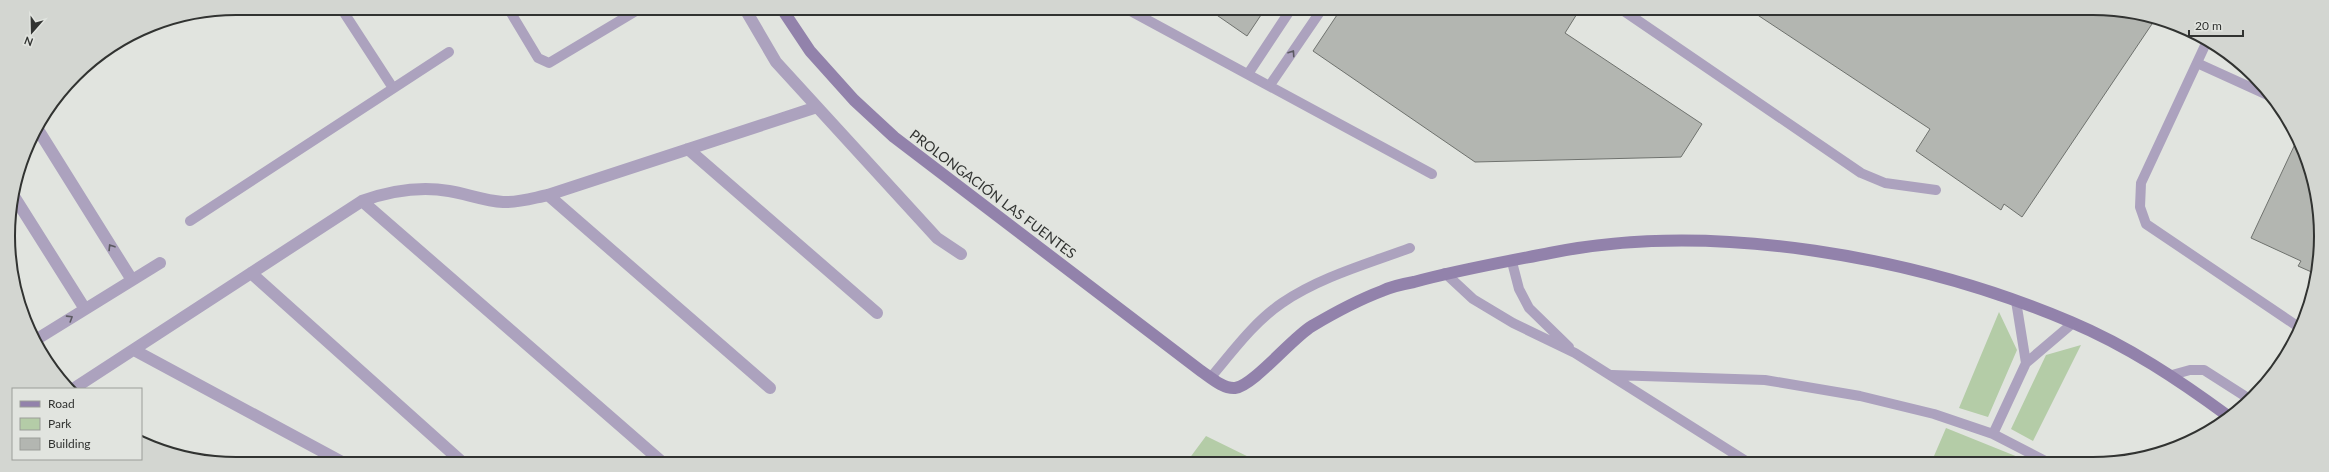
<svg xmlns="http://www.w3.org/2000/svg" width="2329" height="472" viewBox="0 0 2329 472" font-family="Lato,sans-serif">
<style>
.green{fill:#b4cca7}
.building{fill:#b3b6b1;stroke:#6f726e}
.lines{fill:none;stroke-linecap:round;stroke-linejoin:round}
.lane{stroke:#aca2be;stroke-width:10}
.street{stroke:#aca2be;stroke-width:12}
.secondary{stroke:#9282ab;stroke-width:12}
.oneway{stroke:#5c5a62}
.labels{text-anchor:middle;stroke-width:3.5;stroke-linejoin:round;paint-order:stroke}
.street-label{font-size:14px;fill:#313331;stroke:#e1e4df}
.rim{fill:none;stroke:#313331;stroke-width:2}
</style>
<rect width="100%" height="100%" fill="#e1e4df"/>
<path class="green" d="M 1999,312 L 2017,350 L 1988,417 L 1959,408 Z
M 2081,345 L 2033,441 L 2011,429 L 2046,355 Z
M 1946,428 L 2018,457 L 2016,463 L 1931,463 Z
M 1206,436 L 1261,463 L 1186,463 Z"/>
<path class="building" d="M 1208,9 L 1265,9 L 1247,36 Z
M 1341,9 L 1580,9 L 1565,33 L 1702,124 L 1681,157 L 1475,162 L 1313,51 Z
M 1750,10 L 2123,10 L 2154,21 L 2022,217 L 2004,204 L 2001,210 L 1916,151 L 1930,129 Z
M 2296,142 L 2313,177 L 2319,266 L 2316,274 L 2298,266 L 2301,261 L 2251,238 Z"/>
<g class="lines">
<path class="lane" d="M 341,8 L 393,88
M 508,8 L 538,58 L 549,63 L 641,8
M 1127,9 L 1432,174
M 1621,9 L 1861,173 L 1885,183 L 1936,190
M 2208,39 L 2141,183 L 2140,207 L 2146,224 L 2300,328
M 2197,63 L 2274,98
M 1248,74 L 1291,9
M 1270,85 L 1322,9
M 190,221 L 449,52
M 1512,262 L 1519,289 L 1529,308 L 1569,347
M 1445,273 L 1473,299 L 1513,323 L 1575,353 L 1749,463
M 2026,363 L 2073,323
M 1612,375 L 1765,380 L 1860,396 L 1934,414 L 1993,434 L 2049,463
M 2172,375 L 2190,370 L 2204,370 L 2251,400
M 1211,377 C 1233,351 1254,322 1282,303 C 1320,277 1367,264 1410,248
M 1993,434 L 2026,363 L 2016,301"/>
<path class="street" d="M 745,9 L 776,62 L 937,238 L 961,254
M 37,128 L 132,280
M 688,149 L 877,313
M 548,195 L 770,388
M 15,198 L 85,309
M 362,201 L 662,462
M 251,273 L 462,462
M 37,339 L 160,263
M 134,350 L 342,462
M 73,389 L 362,201 C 390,191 419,186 449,191 C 467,194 485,201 503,202 C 518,203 533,198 548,195 L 817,107"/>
<path class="secondary" d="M 782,9 L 810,51 L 854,100 L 894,137 L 1201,371 C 1210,377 1223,389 1235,388 C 1253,386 1293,337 1312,326 C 1334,313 1358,300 1382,291 C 1392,286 1403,284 1414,282 C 1458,270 1504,262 1550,253 C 1714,220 1918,257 2071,322 C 2128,346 2179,380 2228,416"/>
</g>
<defs><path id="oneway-chevron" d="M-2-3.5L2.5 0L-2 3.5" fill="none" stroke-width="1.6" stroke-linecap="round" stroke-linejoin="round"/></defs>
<g class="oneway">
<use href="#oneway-chevron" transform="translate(1292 53) rotate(-56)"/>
<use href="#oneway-chevron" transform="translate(111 247) rotate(-122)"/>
<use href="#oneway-chevron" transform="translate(70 318) rotate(-32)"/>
</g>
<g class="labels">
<g class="street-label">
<text transform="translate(993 194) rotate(37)" y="5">PROLONGACIÓN LAS FUENTES</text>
</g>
</g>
<path d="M0 0H2329V472H0ZM236 15H2093A221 221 0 0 1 2314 236V236A221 221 0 0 1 2093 457H236A221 221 0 0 1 15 236V236A221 221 0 0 1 236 15Z" fill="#d3d6d1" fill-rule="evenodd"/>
<path class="rim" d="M236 15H2093A221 221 0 0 1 2314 236V236A221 221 0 0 1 2093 457H236A221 221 0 0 1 15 236V236A221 221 0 0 1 236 15Z"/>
<rect x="12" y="388" width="130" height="72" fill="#e1e4df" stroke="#9b9d99"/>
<rect x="20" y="401" width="20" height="6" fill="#9282ab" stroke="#9b9d99"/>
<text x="48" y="408" font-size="12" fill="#313331">Road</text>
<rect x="20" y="418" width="20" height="12" fill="#b4cca7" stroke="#9b9d99"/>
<text x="48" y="428" font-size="12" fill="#313331">Park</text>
<rect x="20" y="438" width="20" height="12" fill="#b3b6b1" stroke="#9b9d99"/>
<text x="48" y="448" font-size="12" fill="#313331">Building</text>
<g transform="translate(32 32) rotate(200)" stroke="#e1e4df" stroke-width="3" paint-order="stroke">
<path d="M0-3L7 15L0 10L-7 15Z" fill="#313331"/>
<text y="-6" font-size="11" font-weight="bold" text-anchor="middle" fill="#313331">N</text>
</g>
<path d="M2189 30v6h54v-6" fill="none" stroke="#313331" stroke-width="2"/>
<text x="2195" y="30" font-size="12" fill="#313331" stroke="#e1e4df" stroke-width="3" paint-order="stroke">20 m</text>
</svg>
